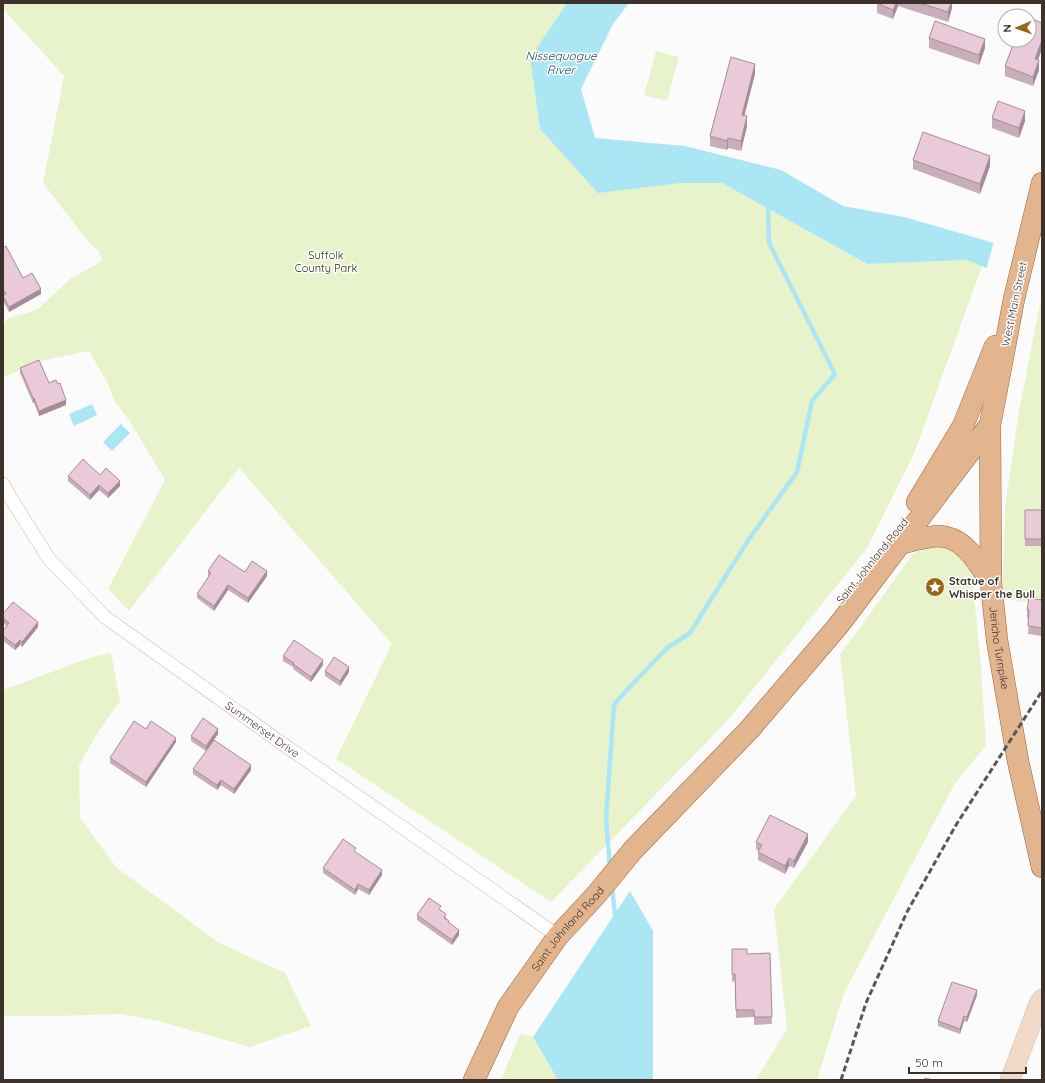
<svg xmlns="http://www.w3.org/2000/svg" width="1045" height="1083" viewBox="0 0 1045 1083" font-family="Quicksand,sans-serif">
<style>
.green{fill:#e8f3cb}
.water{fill:#aae6f4}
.pier{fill:#fbfbfb}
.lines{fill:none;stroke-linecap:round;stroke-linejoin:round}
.stream{stroke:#aae6f4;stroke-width:4.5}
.street-casing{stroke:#d3b5a6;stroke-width:14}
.secondary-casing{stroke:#d3b5a6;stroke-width:20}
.primary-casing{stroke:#9c663b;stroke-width:22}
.street{stroke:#fff;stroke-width:13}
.secondary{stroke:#f1dac7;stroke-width:19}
.primary{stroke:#e2b58e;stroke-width:21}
.rail{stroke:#5e5450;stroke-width:3;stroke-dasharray:6 3;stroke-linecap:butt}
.wall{fill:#c9aeba}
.shaded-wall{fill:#a48d97}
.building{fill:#eacad8;stroke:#a48d97}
.labels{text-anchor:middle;stroke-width:3;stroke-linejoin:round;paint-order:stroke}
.park-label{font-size:11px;fill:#2b3400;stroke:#fff}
.street-label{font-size:11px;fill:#3d312c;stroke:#fff}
.poi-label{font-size:11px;font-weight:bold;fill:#3d312c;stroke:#fff;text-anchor:start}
.water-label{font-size:12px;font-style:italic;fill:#1e505b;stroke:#fff}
</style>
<rect width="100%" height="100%" fill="#fbfbfb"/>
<path class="green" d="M 3,3 L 567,3 L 530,58 L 540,129 L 680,183 L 722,183 L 867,264 L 967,260 L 982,266 L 914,454 L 867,548 L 728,720 L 551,902 L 336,759 L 392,644 L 239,468 L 129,611 L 108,589 L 165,480 L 129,420 L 115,402 L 107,382 L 89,351 L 35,362 L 3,378 L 3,324 L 10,317 L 24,314 L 38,309 L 71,278 L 92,267 L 102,260 L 99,251 L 89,243 L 43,183 L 64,76 L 3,9 Z
M 656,51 L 679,57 L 667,101 L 644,95 Z
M 1042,294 L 1042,604 L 1002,599 L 1005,507 L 1019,411 Z
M 934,543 L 958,547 L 971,566 L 980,655 L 986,745 L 954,785 L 844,993 L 817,1080 L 756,1080 L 787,1029 L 774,909 L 856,796 L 840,655 L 913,554 Z
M 111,653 L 120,701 L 100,729 L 79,765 L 80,818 L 116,867 L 219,943 L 285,973 L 311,1026 L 250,1047 L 158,1021 L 121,1014 L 54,1016 L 5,1016 L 3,1020 L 3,690 L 92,657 Z
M 520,1034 L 533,1037 L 558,1080 L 501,1080 Z"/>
<path class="water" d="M 567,3 L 629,3 L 613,24 L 581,89 L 595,138 L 685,146 L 781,170 L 843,206 L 904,217 L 984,240 L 1038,258 L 1042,260 L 1042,291 L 967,260 L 867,264 L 722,183 L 680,183 L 598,193 L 540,129 L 530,58 Z
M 92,404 L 97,415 L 74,426 L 69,414 Z
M 121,424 L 130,433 L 112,451 L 103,442 Z
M 630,891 L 653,931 L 653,1080 L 558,1080 L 533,1037 Z"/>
<path class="pier" d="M 994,241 L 1042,257 L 1041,293 L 986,270 Z"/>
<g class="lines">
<path class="stream" d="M 610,867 L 606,818 L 614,705 L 624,693 L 667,648 L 690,633 L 749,539 L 797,472 L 812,401 L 835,374 L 769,243 L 768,209 L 770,203
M 612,887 L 615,915"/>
<defs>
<g id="street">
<path id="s1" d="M 3,484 L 10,497 L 49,559 L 105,617 L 280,742 L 558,936"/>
</g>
<path id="secondary" d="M 1010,1080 L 1039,1003 L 1042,999"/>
<g id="primary">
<path id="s2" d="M 1042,183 L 1014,299 L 990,425 L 991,583 L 997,640 L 1018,761 L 1042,867"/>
<path d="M 917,502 L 963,426 L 995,346"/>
<path d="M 900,544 C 912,541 933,534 946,537 C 968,542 980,566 991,583"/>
<path id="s3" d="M 474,1080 L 508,1007 L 558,936 L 596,895 L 633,850 L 749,730 L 838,626 L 990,425"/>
</g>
</defs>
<use href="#street" class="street-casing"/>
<use href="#secondary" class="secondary-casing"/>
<use href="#primary" class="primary-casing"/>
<use href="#street" class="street"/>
<use href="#secondary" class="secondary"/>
<use href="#primary" class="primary"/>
<path class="rail" d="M 841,1080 L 866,1003 L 907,912 L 956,825 L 1042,691"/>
</g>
<path class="wall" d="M 877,3 L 952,3 L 952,8 L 948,22 L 898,6 L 893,19 L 877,13 Z
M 929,38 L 985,48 L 979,65 L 929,48 Z
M 1012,40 L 1029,40 L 1038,60 L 1039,70 L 1033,86 L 1005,76 L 1005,66 L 1015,42 Z
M 755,74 L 744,116 L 747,126 L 741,151 L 728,148 L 727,150 L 710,146 L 710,136 Z
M 992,118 L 1025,121 L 1019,138 L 992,128 Z
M 913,160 L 990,166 L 980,194 L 913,169 Z
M 3,248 L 23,278 L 41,294 L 9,312 L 3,301 L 4,295 Z
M 20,368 L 49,383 L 66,405 L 39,416 L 34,403 L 33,403 L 20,373 Z
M 68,476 L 120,486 L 108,498 L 99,490 L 90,500 L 68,481 Z
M 1025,510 L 1042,510 L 1042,546 L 1025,546 Z
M 208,571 L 267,576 L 248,603 L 228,590 L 214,611 L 197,598 L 197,594 L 209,576 L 208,576 Z
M 1042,600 L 1042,636 L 1028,634 L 1029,618 L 1027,618 L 1027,610 Z
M 3,614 L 38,627 L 22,647 L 20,645 L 15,650 L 3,641 L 3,631 L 7,626 L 3,623 Z
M 283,656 L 323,665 L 311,682 L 293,669 L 293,667 L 283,661 Z
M 325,671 L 349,672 L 340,686 L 325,676 Z
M 146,729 L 176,742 L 146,787 L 110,763 L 110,758 Z
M 218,734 L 206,751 L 191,741 L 191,736 Z
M 193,769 L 251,770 L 234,794 L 221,785 L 217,790 L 193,774 Z
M 756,842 L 808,842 L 794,868 L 789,866 L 785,874 L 758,860 L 758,852 L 759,851 L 756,849 Z
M 356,853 L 382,875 L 369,895 L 358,889 L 355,895 L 323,873 L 323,868 Z
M 441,910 L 449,922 L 459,935 L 452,945 L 417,920 L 417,915 Z
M 732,949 L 747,954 L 770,953 L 772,1024 L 754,1025 L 754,1017 L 736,1018 L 735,981 L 732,982 Z
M 977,995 L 967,1022 L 964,1021 L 960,1034 L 938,1026 L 938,1021 Z"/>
<path class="shaded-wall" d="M 896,3 L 898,3 L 898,6 L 893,19 L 893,10 Z
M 951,3 L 952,3 L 952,8 L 948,22 L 948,12 Z
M 985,39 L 985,48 L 979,65 L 979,55 Z
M 1042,40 L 1042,49 L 1035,68 L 1035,59 Z
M 1039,60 L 1039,70 L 1033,86 L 1033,77 Z
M 755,64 L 755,74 L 742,125 L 742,115 Z
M 1025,111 L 1025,121 L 1019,138 L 1019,128 Z
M 747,116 L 747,126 L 741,151 L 741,141 Z
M 728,138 L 728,148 L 727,150 L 727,141 Z
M 990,156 L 990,166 L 980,194 L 980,184 Z
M 41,289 L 41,294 L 9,312 L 9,307 Z
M 33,398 L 34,398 L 34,403 L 33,403 Z
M 66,400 L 66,405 L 39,416 L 39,411 Z
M 120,481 L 120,486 L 108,498 L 108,493 Z
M 99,485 L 99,490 L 90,500 L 90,495 Z
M 267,571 L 267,576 L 248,603 L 248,598 Z
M 228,585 L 228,590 L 214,611 L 214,606 Z
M 38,622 L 38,627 L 22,647 L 22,642 Z
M 20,640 L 20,645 L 15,650 L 15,645 Z
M 323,660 L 323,665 L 311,682 L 311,677 Z
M 349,667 L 349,672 L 340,686 L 340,681 Z
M 218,729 L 218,734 L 206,751 L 206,746 Z
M 176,738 L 176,742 L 146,787 L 146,782 Z
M 251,765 L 251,770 L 234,794 L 234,789 Z
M 221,780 L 221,785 L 217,790 L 217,785 Z
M 808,834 L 808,842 L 794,868 L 794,861 Z
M 789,858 L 789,866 L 785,874 L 785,866 Z
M 382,870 L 382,875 L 369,895 L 369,890 Z
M 358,884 L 358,889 L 355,895 L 355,890 Z
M 459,930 L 459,935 L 452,945 L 452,940 Z
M 977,990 L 977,995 L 967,1022 L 967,1017 Z
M 964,1016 L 964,1021 L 960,1034 L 960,1029 Z"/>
<path class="building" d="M 877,3 L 896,3 L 893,10 Z
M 920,3 L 951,3 L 948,12 Z
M 1029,18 L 1042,23 L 1042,40 L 1035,59 L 1039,60 L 1033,77 L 1005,66 L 1015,40 L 1029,40 Z
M 935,21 L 985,39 L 979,55 L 929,38 Z
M 731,57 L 755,64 L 742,115 L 747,116 L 741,141 L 728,138 L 727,141 L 710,136 Z
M 998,101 L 1025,111 L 1019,128 L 992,118 Z
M 923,132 L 990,156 L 980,184 L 913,160 Z
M 6,246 L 23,278 L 32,273 L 41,289 L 9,307 L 3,296 L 3,295 L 6,294 L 3,289 L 3,248 Z
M 39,360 L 49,383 L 56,380 L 58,384 L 60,383 L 66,400 L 39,411 L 34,398 L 33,398 L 20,368 Z
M 83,459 L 100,475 L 106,468 L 120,481 L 108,493 L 99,485 L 90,495 L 68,476 Z
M 1025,510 L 1042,510 L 1042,539 L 1025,539 Z
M 219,555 L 245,572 L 252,561 L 267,571 L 248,598 L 228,585 L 214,606 L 197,594 L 211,573 L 208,571 Z
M 1029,598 L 1042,600 L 1042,628 L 1028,626 L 1029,610 L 1027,610 Z
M 13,602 L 38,622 L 22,642 L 20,640 L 15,645 L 3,636 L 3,631 L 9,623 L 3,618 L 3,614 Z
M 294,640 L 323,660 L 311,677 L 293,664 L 294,663 L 283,656 Z
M 334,657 L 349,667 L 340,681 L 325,671 Z
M 203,718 L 218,729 L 206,746 L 191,736 Z
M 134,721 L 146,729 L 151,721 L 176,738 L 146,782 L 110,758 Z
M 214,740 L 251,765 L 234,789 L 221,780 L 217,785 L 193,769 Z
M 770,815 L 808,834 L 794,861 L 789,858 L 785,866 L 758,852 L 762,845 L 756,842 Z
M 343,839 L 356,848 L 354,851 L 382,870 L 369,890 L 358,884 L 355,890 L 323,868 Z
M 429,898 L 441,906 L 439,909 L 446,914 L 444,918 L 449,921 L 448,922 L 459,930 L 452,940 L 417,915 Z
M 732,949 L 747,949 L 747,954 L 770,953 L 772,1017 L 754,1017 L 754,1010 L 736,1010 L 735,974 L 732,974 Z
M 952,982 L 977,990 L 967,1017 L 964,1016 L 960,1029 L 938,1021 Z
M 925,1078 L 933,1080 L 924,1080 Z"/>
<defs>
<symbol id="sight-disc" viewBox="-11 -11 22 22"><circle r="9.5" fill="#966717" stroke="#fff"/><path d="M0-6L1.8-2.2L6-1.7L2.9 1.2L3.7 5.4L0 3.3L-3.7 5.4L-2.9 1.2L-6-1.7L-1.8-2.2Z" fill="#fff"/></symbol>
</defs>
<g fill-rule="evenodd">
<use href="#sight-disc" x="924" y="576" width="22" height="22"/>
</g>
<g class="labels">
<g class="park-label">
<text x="326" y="259">Suffolk<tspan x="326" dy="13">County Park</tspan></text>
</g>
<g class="street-label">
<text transform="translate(1014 304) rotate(-78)" y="4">West Main Street</text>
<text transform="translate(872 561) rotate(-51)" y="4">Saint Johnland Road</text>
<text dy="4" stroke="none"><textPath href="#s2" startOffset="471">Jericho Turnpike</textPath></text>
<text dy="4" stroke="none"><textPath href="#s1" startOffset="362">Summerset Drive</textPath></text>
<text dy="4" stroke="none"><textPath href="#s3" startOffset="179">Saint Johnland Road</textPath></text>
</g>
<g class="poi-label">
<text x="949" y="585">Statue of<tspan x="949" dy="13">Whisper the Bull</tspan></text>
</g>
<g class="water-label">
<text x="561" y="60">Nissequogue<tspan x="561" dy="14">River</tspan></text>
</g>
</g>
<rect width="1045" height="1083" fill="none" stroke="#3d312c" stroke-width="8"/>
<g transform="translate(1017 28) rotate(268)"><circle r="19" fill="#ffffff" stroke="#b1adab"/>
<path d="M0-3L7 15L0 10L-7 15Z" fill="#966717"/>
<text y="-6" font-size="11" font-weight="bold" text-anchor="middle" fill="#3d312c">N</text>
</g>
<path d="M909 1067v6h117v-6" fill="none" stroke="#3d312c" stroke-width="2"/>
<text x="915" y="1067" font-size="12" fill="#3d312c" stroke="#ffffff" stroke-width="3" paint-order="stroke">50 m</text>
</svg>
